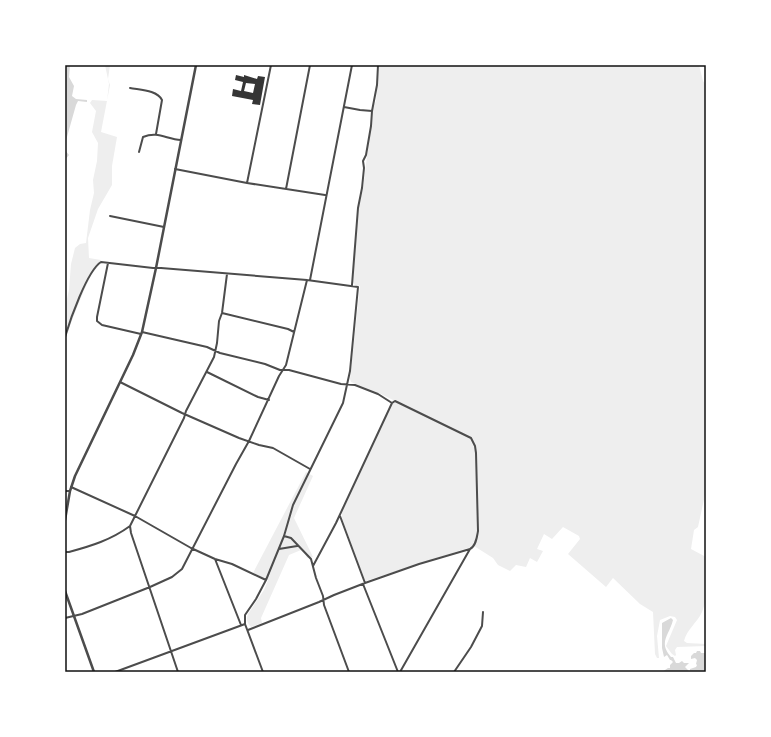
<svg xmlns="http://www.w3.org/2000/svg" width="771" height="737" viewBox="0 0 771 737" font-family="Mulish,sans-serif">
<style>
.green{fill:#eee}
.water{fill:#d9d9d9}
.building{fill:#353535;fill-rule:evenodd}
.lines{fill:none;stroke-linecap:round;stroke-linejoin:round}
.minor{stroke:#4c4c4c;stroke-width:2}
.tertiary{stroke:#4c4c4c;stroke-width:2.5}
.neatline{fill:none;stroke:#111;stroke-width:1.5}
</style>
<rect width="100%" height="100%" fill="#fff"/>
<path class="green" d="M 105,65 L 110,65 L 108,79 L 110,85 L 101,132 L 117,137 L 112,166 L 112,185 L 98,209 L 88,238 L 89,258 L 101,260 C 100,266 94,270 91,275 C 81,297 72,318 65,341 L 65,308 L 69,290 L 71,264 L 75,248 L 80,244 L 86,243 L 90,210 L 94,193 L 93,180 L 97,161 L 98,143 L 92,132 L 96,111 L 90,103 L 92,100 L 107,101 L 109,84 Z
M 379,65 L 699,65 L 703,81 L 706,85 L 706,490 L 698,527 L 694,530 L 691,549 L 706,557 C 706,574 709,595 702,612 C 697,623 687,629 684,641 L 687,643 L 706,644 L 706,646 L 677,647 L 675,650 L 676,655 L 675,656 L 672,654 L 666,646 L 677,620 L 675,617 L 670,616 L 660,620 L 657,636 L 659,658 L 657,658 L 655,654 L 653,612 L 640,604 L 613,578 L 606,587 L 568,554 L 580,539 L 579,536 L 563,527 L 552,539 L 544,534 L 537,549 L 543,551 L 537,562 L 530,558 L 526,567 L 516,565 L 510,571 L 498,565 L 493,558 L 474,546 L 366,581 L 364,579 L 342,519 L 342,512 L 393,400 L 381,394 L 351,382 L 350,379 L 360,286 L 355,285 L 353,282 L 358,208 L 363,189 L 373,107 L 376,101 Z
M 306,472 L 313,476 L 294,518 L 313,557 L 307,558 L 305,554 L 301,550 L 289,555 L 261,618 L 262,623 L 251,627 C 247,623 246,619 248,614 L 264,590 L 268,580 L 253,573 Z"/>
<path class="water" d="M 65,65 L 70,65 L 69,77 L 74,86 L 72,96 L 76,99 L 87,100 L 87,102 L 78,101 L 76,105 L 65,144 L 65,150 L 69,155 L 65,160 Z
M 671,618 L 673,620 C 669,636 658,642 671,657 L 673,657 L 676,663 L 679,663 L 682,661 L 684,663 L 689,663 L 685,667 L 690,672 L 662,672 L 668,668 L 670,668 L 670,665 L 673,662 L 671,660 L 670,660 L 667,655 L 664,657 L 662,648 L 662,623 Z
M 697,651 L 700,651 L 701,653 L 706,653 L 706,672 L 690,672 L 690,669 L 696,667 L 697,665 L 696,664 L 697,660 L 695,658 L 691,659 L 691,656 L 694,653 L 696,653 Z"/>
<path class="building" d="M 236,75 L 244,77 L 244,75 L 257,79 L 258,76 L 265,77 L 260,105 L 252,104 L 253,100 L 232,96 L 233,89 L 241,91 L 243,82 L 235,80 ZM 246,83 L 255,84 L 253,93 L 244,91 Z"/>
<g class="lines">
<path class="minor" d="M 130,88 C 140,90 157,90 162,100 L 156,134
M 344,107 L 360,110 L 372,111
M 139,152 L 143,137 C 158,131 166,139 181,140
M 175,169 L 247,183 L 325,195
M 247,183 L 271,65
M 286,189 L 310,65
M 110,216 L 164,227
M 108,263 L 97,317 L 97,321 L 102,325 L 141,334
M 310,280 L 352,65
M 352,285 L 358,208 L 362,188 L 364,168 L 363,161 L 366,155 L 371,126 L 372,111 L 377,85 L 378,65
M 222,313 L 288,329 L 294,332
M 142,332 L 207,347 L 220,353 L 265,364 L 280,370 L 289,370 L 341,384 L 355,385 L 378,394 L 392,403 L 395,401 L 471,438 L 475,446 L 476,453 L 478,531 C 477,537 476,546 470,549 L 400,672
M 65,337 C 70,320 87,271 101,262 L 153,268 L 161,268 L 307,280 L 358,287 L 350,371 L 343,403 L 293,505 L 284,536 L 266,580 L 256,599 L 245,615 L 245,624 L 263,672
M 207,372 L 258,397 L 269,400
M 120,382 L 182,413 L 239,438 L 259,445 L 273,448 L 310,469
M 71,487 L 135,516 L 191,548 L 215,559 L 232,564 L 266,580
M 65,491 L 70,491
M 340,516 L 365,583
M 130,526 L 131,533 L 178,672
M 284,536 L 291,538 L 311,559 L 316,578 L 323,596 L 324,605 L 349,672
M 279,549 L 297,546
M 65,552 L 69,552 C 91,546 111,540 130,526 L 184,418 L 186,411 L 214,357 L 217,343 L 219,321 L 222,313 L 227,274
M 215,559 L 241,625
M 313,566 L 336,523 L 392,403
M 363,584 L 398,672
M 65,618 L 82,614 L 150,587 L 172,577 L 182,569 L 236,464 L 249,441 L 279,376 L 286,365 L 307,280
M 248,630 L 319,602 L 334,595 L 365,583 L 419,564 L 470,549
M 115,672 L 245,624
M 454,672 L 471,647 L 482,626 L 483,612"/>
<path class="tertiary" d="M 65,520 L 70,491 L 75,476 L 133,355 L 142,332 L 156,268 L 196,65
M 65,591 L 94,672"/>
</g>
<rect width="771" height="737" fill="none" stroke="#ffffff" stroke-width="132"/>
<rect x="66" y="66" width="639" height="605" class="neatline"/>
</svg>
